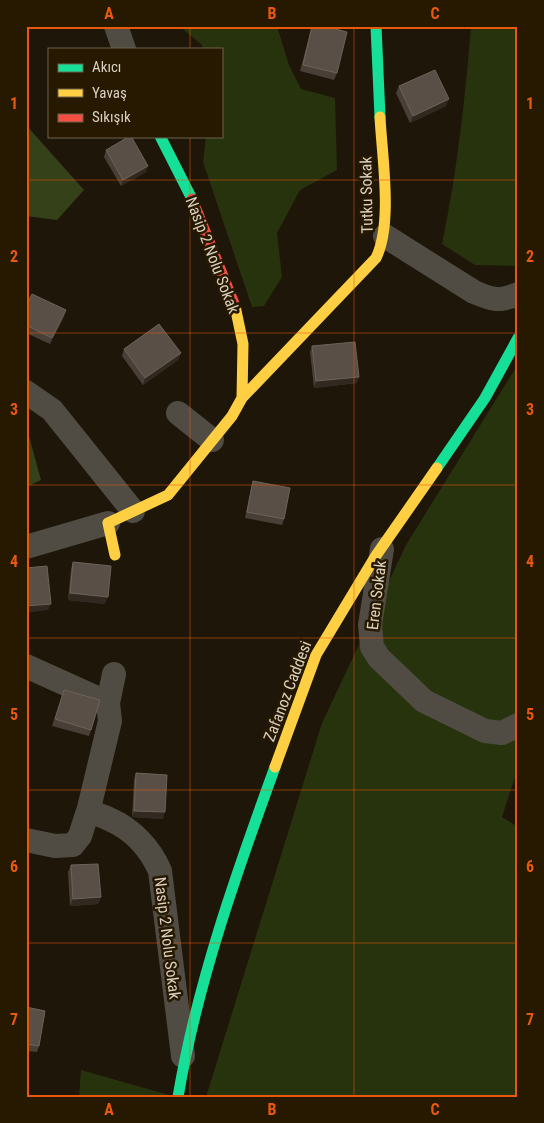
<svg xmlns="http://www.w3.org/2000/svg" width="544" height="1123" viewBox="0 0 544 1123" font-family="'Roboto Condensed',sans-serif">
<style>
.green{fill:#27330c}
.forest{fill:#344119}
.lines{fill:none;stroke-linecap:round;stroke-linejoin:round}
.street{stroke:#504c44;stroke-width:24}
.fast{stroke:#16e098;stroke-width:11}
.slow{stroke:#ffcf43;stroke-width:11}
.jam{stroke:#f24e42;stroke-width:11}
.wall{fill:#493f37}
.shaded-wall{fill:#31281f}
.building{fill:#594f46;stroke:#6d6359}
.grid{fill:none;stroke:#e8590c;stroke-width:1;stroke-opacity:0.55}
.labels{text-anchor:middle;stroke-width:5;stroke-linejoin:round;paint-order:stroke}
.street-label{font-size:16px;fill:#dad1c1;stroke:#271900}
.neatline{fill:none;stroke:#e8590c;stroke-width:2}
.grid-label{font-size:16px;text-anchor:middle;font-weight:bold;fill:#e8590c}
</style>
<rect width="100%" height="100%" fill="#1e1609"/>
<path class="green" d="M 179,26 L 277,26 L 289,65 L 301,89 L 335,98 L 337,170 L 300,190 L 277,233 L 282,277 L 264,306 L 252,307 L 203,162 L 206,136 L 221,136 L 221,49 L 203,49 L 202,45 Z
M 471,26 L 518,26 L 516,266 L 475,265 L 442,244 C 457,172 465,100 471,26 Z
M 518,364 L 518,768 L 502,817 L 518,827 L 518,1097 L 206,1097 L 322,723 L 406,545 Z
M 81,1070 L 176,1097 L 79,1097 Z"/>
<path class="forest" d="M 26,125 L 84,190 L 57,220 L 26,216 Z
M 26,425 L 41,480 L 26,487 Z"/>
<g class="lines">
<path class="street" d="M 116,26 L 124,49
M 385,236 L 474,292 C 493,300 499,302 518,294
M 26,392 L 52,410 L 133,511
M 178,413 L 212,440
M 26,547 L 108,523
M 382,549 L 370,625 L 372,647 L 379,658 L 424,701 L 485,731 L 502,733 L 518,725
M 26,666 L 108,703
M 114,674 L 108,703 L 110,721 L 89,808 C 95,815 101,815 109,819 C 132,829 150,848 160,871 L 183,1056
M 26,840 L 55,846 L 73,845 L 80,836 L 89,808"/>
<path class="fast" d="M 376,26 L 380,117
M 160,136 L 192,199
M 437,468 L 485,398 L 518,338
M 178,1097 C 197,984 236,874 275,767"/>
<path class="slow" d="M 242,398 L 376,258 C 393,223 382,157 380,117
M 115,555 L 108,523 L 168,495 L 232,416 L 242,398 L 243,344 L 235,306
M 275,767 L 316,655 L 375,557 L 437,468"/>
<path class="jam" d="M 192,199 L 235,306"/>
</g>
<path class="wall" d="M 312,26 L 337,73 L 334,80 L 300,71 Z
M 399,86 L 446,106 L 410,123 L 396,93 Z
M 106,150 L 146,172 L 121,186 L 104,157 Z
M 26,306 L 64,317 L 50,344 L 26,333 Z
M 312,346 L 357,383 L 314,388 L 310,352 Z
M 124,349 L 181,353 L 178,360 L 143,385 L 122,356 Z
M 253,481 L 284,519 L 282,525 L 245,518 L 251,488 Z
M 73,562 L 105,604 L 68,600 L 71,569 Z
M 64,690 L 91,730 L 89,736 L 52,726 Z
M 136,773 L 163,819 L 132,817 L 134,780 Z
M 71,865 L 101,897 L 98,904 L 70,906 L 68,872 Z
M 26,1007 L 39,1046 L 37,1052 L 26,1051 Z"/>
<path class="shaded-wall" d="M 449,99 L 446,106 L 410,123 L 413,116 Z
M 148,166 L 146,172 L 121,186 L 123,180 Z
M 66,310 L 64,317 L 50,344 L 52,338 Z
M 181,353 L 178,360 L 143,385 L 145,378 Z
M 359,377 L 357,383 L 314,388 L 316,381 Z
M 70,593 L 108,597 L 105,604 L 68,600 Z
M 51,604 L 48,610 L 26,613 L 26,606 Z
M 134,811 L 165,812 L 163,819 L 132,817 Z
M 101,897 L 98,904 L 70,906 L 73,899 Z"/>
<path class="building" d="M 312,26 L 324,26 L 347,32 L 337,73 L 303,65 Z
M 435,70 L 449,99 L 413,116 L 399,86 Z
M 130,136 L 131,136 L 148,166 L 123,180 L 106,150 Z
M 32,294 L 66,310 L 52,338 L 26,325 L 26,306 Z
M 159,324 L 181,353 L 145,378 L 124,349 Z
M 355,342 L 359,377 L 316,381 L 312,346 Z
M 253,481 L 290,488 L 284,519 L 247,512 Z
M 73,562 L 111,566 L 108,597 L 70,593 Z
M 47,566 L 51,604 L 26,606 L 26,568 Z
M 64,690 L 100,700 L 91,730 L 55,719 Z
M 136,773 L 167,775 L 165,812 L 134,811 Z
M 98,864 L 101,897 L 73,899 L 71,865 Z
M 26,1007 L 45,1011 L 39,1046 L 26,1044 Z"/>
<path class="grid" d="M 190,26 L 190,49M 354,26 L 354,1097M 190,136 L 190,1097M 26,180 L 518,180M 26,333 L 518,333M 26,485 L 518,485M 26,638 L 518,638M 26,790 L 518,790M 26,943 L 518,943"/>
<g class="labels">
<g class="street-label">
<text transform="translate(366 195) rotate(-91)" y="6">Tutku Sokak</text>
<text transform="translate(213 255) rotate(69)" y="6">Nasip 2 Nolu Sokak</text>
<text transform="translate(376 595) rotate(-83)" y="6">Eren Sokak</text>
<text transform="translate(287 691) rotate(-69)" y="6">Zafanoz Caddesi</text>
<text transform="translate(168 938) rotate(83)" y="6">Nasip 2 Nolu Sokak</text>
</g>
</g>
<rect width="544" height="1123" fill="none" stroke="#271900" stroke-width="55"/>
<rect x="48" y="48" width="175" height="90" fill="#271900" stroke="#6f634d"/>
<rect x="58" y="64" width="25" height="8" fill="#16e098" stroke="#6f634d"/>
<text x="92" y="72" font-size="15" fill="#dad1c1">Akıcı</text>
<rect x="58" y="89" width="25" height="8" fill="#ffcf43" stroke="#6f634d"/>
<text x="92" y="98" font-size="15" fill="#dad1c1">Yavaş</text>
<rect x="58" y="114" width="25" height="8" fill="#f24e42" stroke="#6f634d"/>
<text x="92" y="122" font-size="15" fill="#dad1c1">Sıkışık</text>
<rect x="28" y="28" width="488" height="1068" class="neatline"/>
<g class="grid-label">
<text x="109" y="19">A</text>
<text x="272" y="19">B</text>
<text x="435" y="19">C</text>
<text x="14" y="109">1</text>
<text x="530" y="109">1</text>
<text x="14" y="262">2</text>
<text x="530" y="262">2</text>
<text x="14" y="415">3</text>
<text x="530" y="415">3</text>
<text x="14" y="567">4</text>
<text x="530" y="567">4</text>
<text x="14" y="720">5</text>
<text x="530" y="720">5</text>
<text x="14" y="872">6</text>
<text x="530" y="872">6</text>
<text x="14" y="1025">7</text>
<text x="530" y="1025">7</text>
<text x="109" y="1115">A</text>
<text x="272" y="1115">B</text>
<text x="435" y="1115">C</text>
</g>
</svg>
